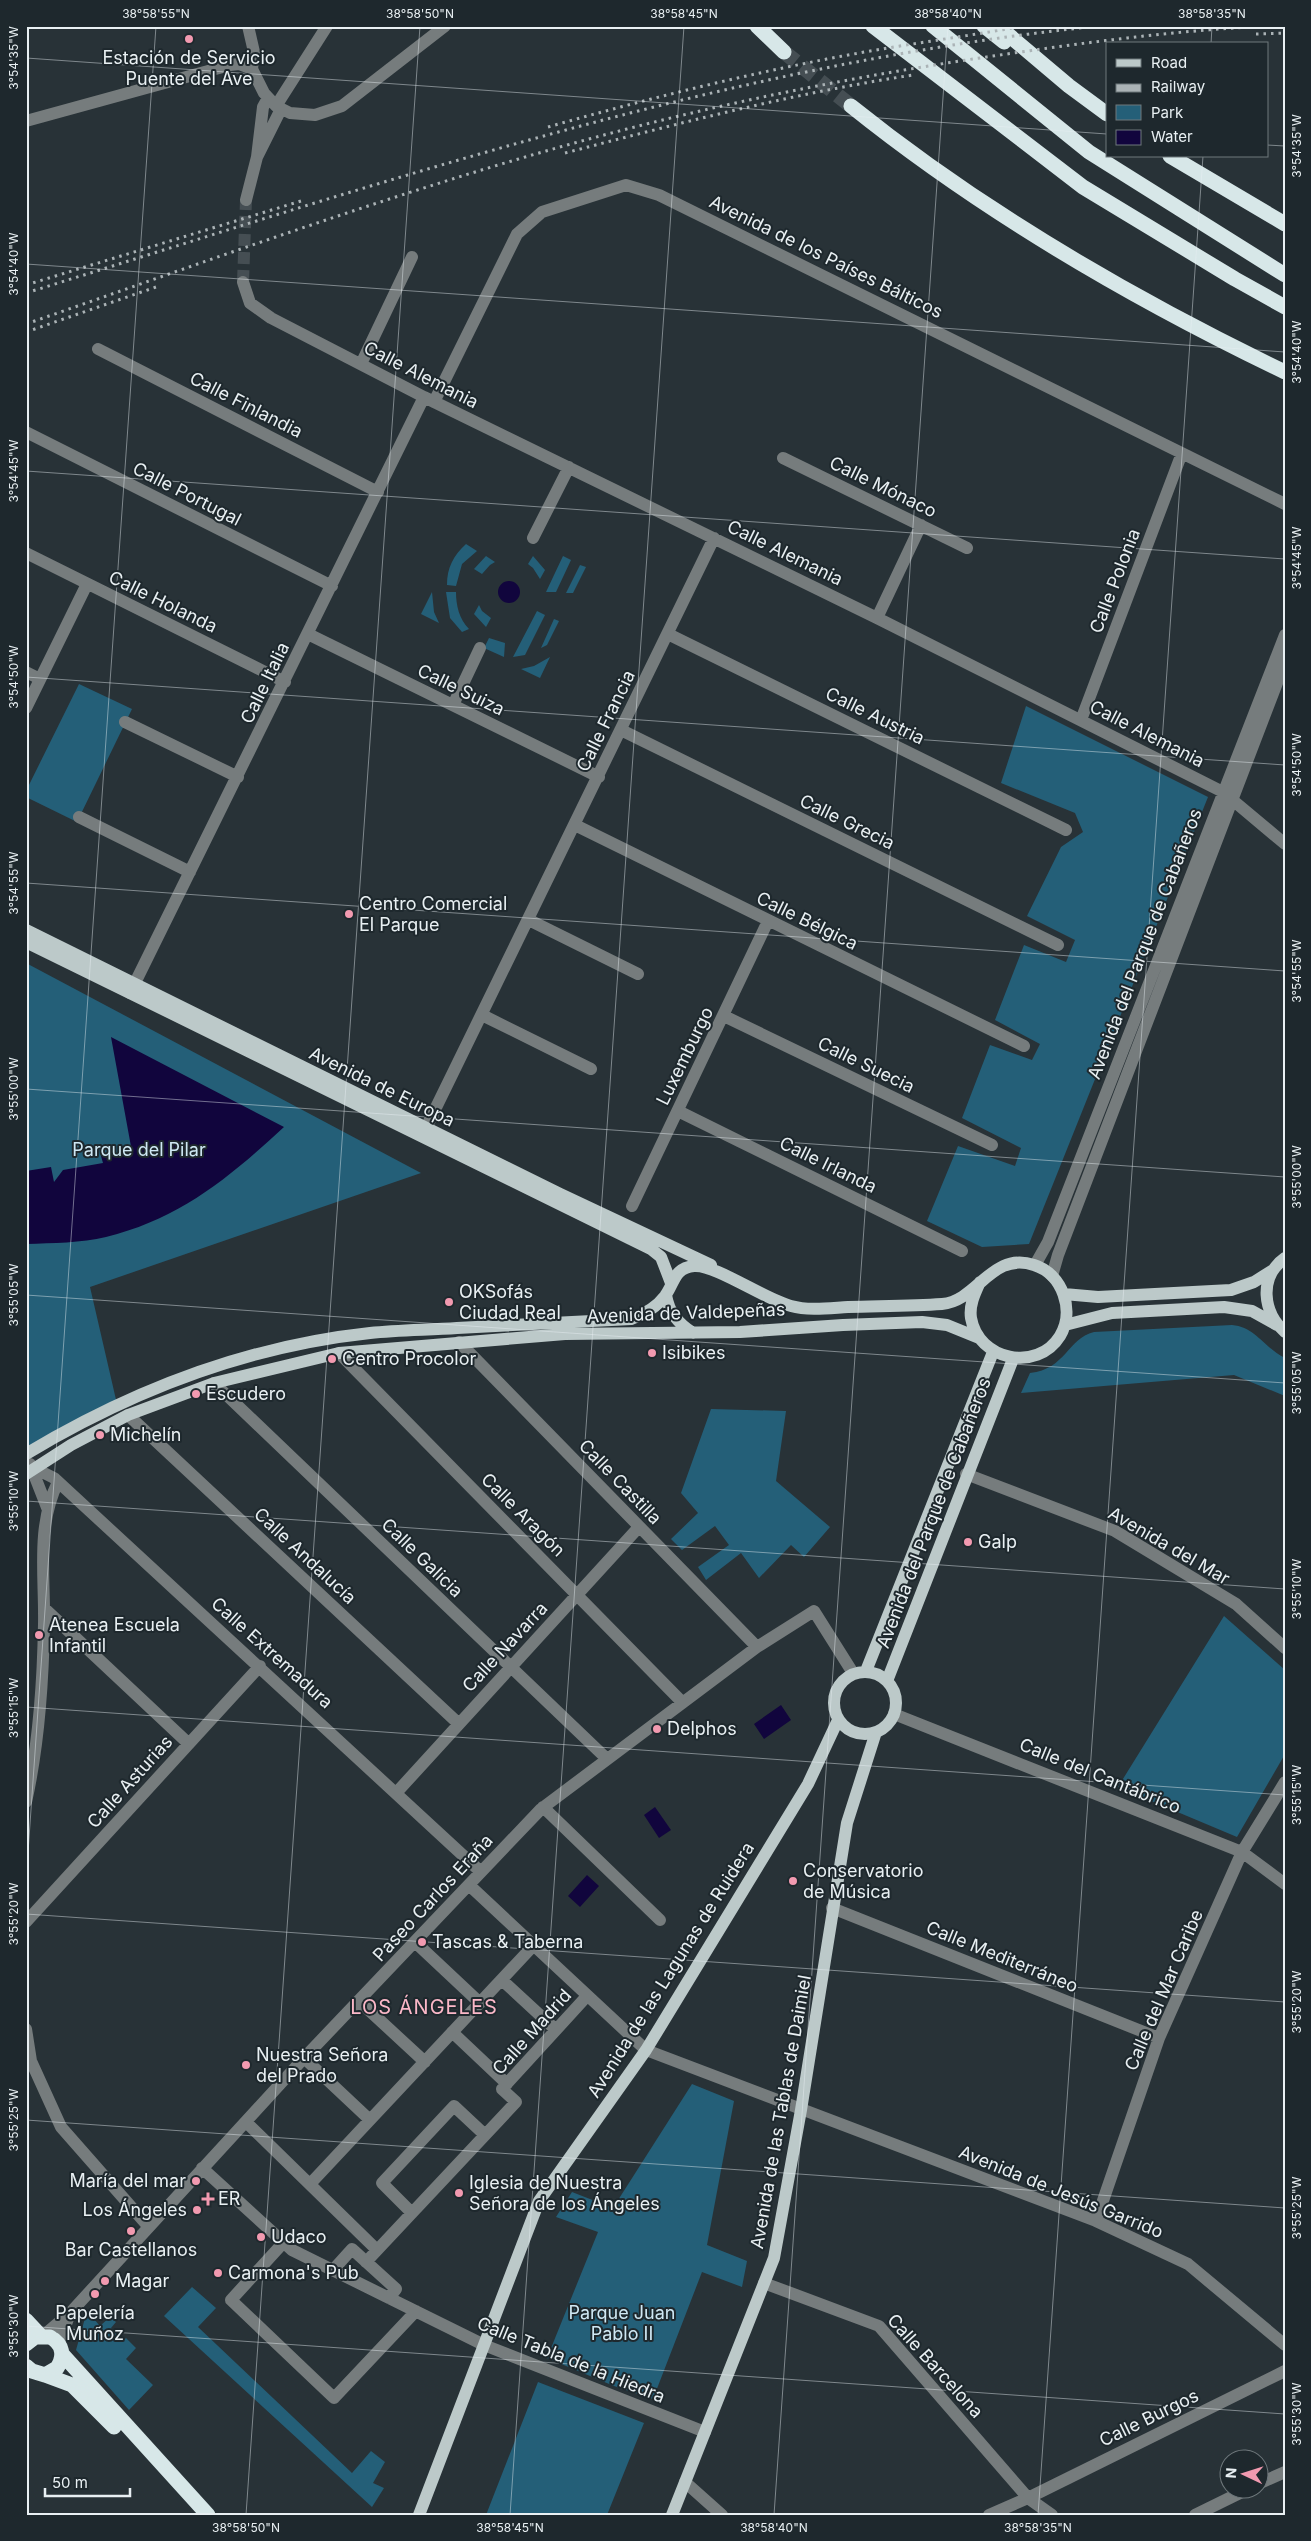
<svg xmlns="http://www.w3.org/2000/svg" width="1311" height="2541" viewBox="0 0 1311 2541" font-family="Inter,sans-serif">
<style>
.green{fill:#245f78}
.water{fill:#11053d}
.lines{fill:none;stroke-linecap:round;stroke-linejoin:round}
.minor-tunnel{stroke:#454e53;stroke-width:12;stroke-dasharray:12 6;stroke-linecap:butt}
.highway-tunnel{stroke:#454e53;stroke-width:15;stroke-dasharray:15 8;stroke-linecap:butt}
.minor{stroke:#767c7d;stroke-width:12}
.major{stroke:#bcc9c9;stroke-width:12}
.highway{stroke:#d7e7e8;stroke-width:15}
.rail{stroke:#abb3b6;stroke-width:3;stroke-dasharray:2.5 5;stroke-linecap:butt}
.ticks{fill:none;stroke:#e9f0f3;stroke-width:1;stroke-opacity:0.45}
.poi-dot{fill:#f29ab0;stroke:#1e282d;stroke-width:2}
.labels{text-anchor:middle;stroke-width:4;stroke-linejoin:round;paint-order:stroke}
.poi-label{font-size:18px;fill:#e9f0f3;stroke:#1e282d;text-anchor:start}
.street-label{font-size:18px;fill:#e9f0f3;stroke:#1e282d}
.park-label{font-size:18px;fill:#cfe8f4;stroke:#1e282d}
.quarter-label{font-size:20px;letter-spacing:1px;fill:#fbb8c8;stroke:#1e282d}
.neatline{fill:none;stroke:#e9f0f3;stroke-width:2}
.ticks-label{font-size:12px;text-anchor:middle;fill:#e9f0f3}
</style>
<rect width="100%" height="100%" fill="#283237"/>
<path class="green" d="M 466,544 L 477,551 L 462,564 L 456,586 L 447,585 C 447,568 453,556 466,544 Z
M 486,556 L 495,562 L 490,565 L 482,574 L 474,569 Z
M 533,556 L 545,570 L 540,579 L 533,568 L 528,564 Z
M 563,556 L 571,560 L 556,592 L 546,592 Z
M 580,565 L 586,567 L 573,593 L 566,593 Z
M 432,592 L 434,612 L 439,623 L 421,614 Z
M 446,592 L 456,592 C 456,605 459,619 469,629 L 462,632 L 450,618 Z
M 479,605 L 482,611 L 491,618 L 486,627 L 474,614 Z
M 537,611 L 545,615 L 525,655 L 513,657 Z
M 554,619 L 559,621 L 547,645 L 541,648 Z
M 489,638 L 505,643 L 504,657 L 484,648 Z
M 550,657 L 540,678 L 521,669 L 534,666 Z
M 79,684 L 132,709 L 77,822 L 26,797 L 26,791 Z
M 1026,706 L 1208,797 L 1029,1244 L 982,1247 L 927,1221 L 958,1146 L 1015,1166 L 1021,1148 L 962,1118 L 990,1045 L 1032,1060 L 1040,1044 L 995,1020 L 1024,945 L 1066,962 L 1075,940 L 1027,916 L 1061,847 L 1083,832 L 1075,813 L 1001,783 Z
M 26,963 L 421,1173 L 90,1287 L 117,1404 L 26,1459 Z
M 1232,1325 C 1256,1327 1264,1348 1285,1358 L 1285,1396 L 1234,1375 L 1021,1393 L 1030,1373 C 1066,1369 1067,1339 1094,1332 Z
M 711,1409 L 786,1411 L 776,1481 L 830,1527 L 804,1557 L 791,1545 L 759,1578 L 741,1553 L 706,1580 L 698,1567 L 729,1545 L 715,1526 L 682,1550 L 671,1539 L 698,1513 L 681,1493 Z
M 1224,1616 L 1285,1670 L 1285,1754 L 1237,1837 L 1118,1787 Z
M 692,2084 L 734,2101 L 707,2245 L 747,2261 L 742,2287 L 702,2272 L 653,2399 L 614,2386 L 547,2358 L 598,2232 L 556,2217 L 572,2192 L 613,2208 Z
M 192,2287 L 216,2308 L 198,2327 L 352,2473 L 371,2451 L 385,2462 L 373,2483 L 384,2488 L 372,2507 L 164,2316 Z
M 87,2311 L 100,2326 L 110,2317 L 116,2322 L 111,2328 L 123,2341 L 126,2338 L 136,2348 L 126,2359 L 153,2385 L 129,2410 L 76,2350 Z
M 538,2382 L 644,2423 L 607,2515 L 486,2515 Z"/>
<path class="water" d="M498 592a11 11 0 1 1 22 0a11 11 0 1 1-22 0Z
M 111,1037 L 284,1127 C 230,1177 180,1219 106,1237 C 81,1243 53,1243 26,1244 L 26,1171 L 51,1167 L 54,1182 L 63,1170 L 103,1163 L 101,1156 L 132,1152 Z
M 781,1705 L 791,1720 L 764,1739 L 754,1724 Z
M 655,1807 L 671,1830 L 659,1838 L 644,1815 Z
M 587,1875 L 599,1886 L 580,1907 L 568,1896 Z"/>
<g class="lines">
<path class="minor-tunnel" d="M 243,282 L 246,200"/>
<path class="highway-tunnel" d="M 784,52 L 851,106"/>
<path class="minor" d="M 248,26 L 254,52 L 252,69
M 252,69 L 264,93 L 276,106 L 290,113 L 315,115 L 342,106 L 445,26
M 268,98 L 263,107 L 257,157 L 281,109
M 276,106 L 327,26
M 26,121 L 230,65 L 239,64 L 252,69
M 246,200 L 257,157
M 243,282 L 250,303 L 271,318 L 424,397 L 877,618 L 1223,792 L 1285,844
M 98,349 L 378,492
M 361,364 L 412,257
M 434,402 L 517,234 L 542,212 L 626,185 L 659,195 L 1285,504
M 26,432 L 332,586
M 783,458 L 967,548
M 533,538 L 569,467
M 26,553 L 285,682
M 877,618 L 921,525
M 308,634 L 599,777
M 668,634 L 1066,830
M 26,672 L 40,679
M 453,705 L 480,648
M 26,708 L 87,584
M 1081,720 L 1182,453
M 125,722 L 238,777
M 621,730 L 1058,945
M 79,817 L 190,872
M 575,825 L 1024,1046
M 529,920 L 638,974
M 130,993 L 424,397
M 482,1015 L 591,1069
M 724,1016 L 992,1145
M 678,1111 L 962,1251
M 426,1128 L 714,538
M 632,1206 L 768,921
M 1035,1265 L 1048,1242 L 1285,635
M 1052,1276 L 1058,1255 L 1285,662
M 459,1342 L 757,1647
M 339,1353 L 682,1702
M 214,1383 L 606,1758
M 128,1415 L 459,1724
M 30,1464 L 48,1510
M 34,1468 L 54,1478 L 481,1872
M 966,1474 L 1115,1531 L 1236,1604 L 1285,1648
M 45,1609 L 189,1744
M 894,1714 L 1242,1852 L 1285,1884
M 397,1792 L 639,1527
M 26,1802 C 39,1744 43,1683 44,1624 C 45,1577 36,1526 58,1482
M 543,1807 L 660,1920
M 469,1885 L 646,2050 L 1096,2221 L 1188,2264 L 1285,2345
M 832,1908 L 1159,2038
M 26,1922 L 260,1666
M 415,1942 L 480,2003
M 502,1980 L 556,2030
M 359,2001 L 425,2062
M 26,2029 L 31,2061 L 61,2127 L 148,2226
M 452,2032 L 507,2084
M 304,2058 L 370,2120
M 246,2122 L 377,2250
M 202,2168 L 292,2250 L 484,2345 L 705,2432
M 310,2184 L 533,1946
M 412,2213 L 382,2183 L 454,2106 L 485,2135
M 1096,2221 L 1159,2038 L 1242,1852 L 1285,1782
M 284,2242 L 231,2300 L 334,2398 L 416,2311
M 366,2262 L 516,2102 L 502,2089 L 587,1996
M 333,2270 L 352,2249 L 396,2289 L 389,2298
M 764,2283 L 879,2326 L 1028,2498 L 1052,2515
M 44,2335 L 71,2312 L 304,2058 L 541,1809 L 757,1647 L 814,1611 L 853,1673
M 59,2344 L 70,2313
M 685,2482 L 722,2515
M 1258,2484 L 1285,2472
M 989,2515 L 1028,2498 L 1285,2371
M 1195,2515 L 1250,2488"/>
<path class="major" d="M 26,930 L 560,1194 L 711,1265
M 26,942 L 651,1249 L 661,1257 L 671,1283
M 1285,1258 C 1258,1277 1263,1313 1285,1332
M 1064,1294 L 1098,1297 L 1231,1290 L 1254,1282 L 1273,1270
M 666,1295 C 669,1313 678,1323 693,1333
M 1065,1325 L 1112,1313 L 1224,1307 L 1252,1311 L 1277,1325
M 26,1454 C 131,1391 248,1346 370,1333 C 399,1330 428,1330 457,1328 C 515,1325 573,1322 631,1319 C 645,1314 656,1308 665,1296 C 675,1282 674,1268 694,1266 C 715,1264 766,1300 791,1306 C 809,1311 830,1308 848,1307 C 879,1306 911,1306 942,1304 C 978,1301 991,1251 1034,1265 C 1063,1274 1075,1311 1060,1336 C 1037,1373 978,1360 971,1318 C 969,1305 975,1293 980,1282
M 26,1474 L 71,1445 L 128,1415 L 214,1383 L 339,1353 L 565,1334 L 740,1332 L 843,1325 L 922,1322 L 947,1325 L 979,1338
M 866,1671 L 993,1352
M834 1703a31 31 0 1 1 62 0a31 31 0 1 1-62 0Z
M 887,1681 L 1013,1359
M 419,2515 L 539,2201 L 646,2050 L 808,1784 L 838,1720
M 672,2515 L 774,2258 L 801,2110 L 847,1823 L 876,1732"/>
<path class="highway" d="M 757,26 L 784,52
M 873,26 L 1083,187 L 1235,279 L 1285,307
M 933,26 L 1089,152 L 1285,275
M 984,26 L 1004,42
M 998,26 L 1069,86 L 1107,114
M 851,106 C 983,212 1133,299 1285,372
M 1170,156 L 1285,224
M 26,2320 L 40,2335
M 26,2344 L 35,2337 L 50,2337 C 63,2344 65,2356 57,2368 L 45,2375 L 32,2371 L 26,2366
M 63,2355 L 208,2515
M 45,2375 L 72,2385 L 114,2427"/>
<path class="rail" d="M 1256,34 L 1285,33
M 548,127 C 650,98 754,72 859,53 C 914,43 969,36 1024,26
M 565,153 C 680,123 795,93 913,75
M 26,285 L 301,201
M 26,293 C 378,184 731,63 1099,26
M 26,324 C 199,264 371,201 546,151 C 696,108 847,77 1000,55 C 1089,42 1180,30 1270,26
M 26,332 L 156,287"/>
</g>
<path class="ticks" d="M 1211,44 L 1212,26M 26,58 L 1107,134M 1267,145 L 1285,146M 26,264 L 1285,352M 26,471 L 1285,559M 26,677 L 1285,765M 26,883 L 1285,971M 26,1089 L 1285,1177M 26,1295 L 1285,1383M 26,1501 L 1285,1589M 26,1707 L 1285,1795M 26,1881 L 156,26M 26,1914 L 1285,2002M 26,2120 L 1285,2208M 26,2326 L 1285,2414M 246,2515 L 420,26M 510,2515 L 684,26M 774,2515 L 948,26M 1038,2515 L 1203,156"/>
<g class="poi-dot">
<circle cx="189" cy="39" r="5"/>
<circle cx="349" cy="914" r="5"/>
<circle cx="449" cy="1302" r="5"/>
<circle cx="652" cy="1353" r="5"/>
<circle cx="332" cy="1359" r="5"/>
<circle cx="196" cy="1394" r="5"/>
<circle cx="100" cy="1435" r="5"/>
<circle cx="968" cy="1542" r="5"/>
<circle cx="39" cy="1635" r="5"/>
<circle cx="657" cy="1729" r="5"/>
<circle cx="793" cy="1881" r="5"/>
<circle cx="422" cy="1942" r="5"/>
<circle cx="246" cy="2065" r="5"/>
<circle cx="196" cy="2181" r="5"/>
<circle cx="459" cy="2193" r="5"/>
<path d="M205.5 2191.5h5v5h5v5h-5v5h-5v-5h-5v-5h5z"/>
<circle cx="197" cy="2210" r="5"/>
<circle cx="131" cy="2231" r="5"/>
<circle cx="261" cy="2237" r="5"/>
<circle cx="218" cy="2273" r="5"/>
<circle cx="105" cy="2281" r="5"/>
<circle cx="95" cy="2294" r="5"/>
</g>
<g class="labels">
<g class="poi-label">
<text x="189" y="64" text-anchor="middle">Estación de Servicio<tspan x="189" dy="21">Puente del Ave</tspan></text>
<text x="359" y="910">Centro Comercial<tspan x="359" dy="21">El Parque</tspan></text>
<text x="459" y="1298">OKSofás<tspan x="459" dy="21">Ciudad Real</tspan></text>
<text x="662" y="1359">Isibikes</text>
<text x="342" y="1365">Centro Procolor</text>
<text x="206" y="1400">Escudero</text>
<text x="110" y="1441">Michelín</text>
<text x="978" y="1548">Galp</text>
<text x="49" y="1631">Atenea Escuela<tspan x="49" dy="21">Infantil</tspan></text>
<text x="667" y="1735">Delphos</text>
<text x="803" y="1877">Conservatorio<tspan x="803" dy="21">de Música</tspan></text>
<text x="432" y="1948">Tascas &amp; Taberna</text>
<text x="256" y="2061">Nuestra Señora<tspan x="256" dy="21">del Prado</tspan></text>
<text x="186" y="2187" text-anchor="end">María del mar</text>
<text x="469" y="2189">Iglesia de Nuestra<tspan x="469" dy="21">Señora de los Ángeles</tspan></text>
<text x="218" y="2205">ER</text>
<text x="187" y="2216" text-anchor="end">Los Ángeles</text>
<text x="271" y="2243">Udaco</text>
<text x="131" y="2256" text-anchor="middle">Bar Castellanos</text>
<text x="228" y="2279">Carmona's Pub</text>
<text x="115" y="2287">Magar</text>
<text x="95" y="2319" text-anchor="middle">Papelería<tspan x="95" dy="21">Muñoz</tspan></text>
</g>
<g class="street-label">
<text transform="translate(826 257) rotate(26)" y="6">Avenida de los Países Bálticos</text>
<text transform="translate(421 375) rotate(27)" y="6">Calle Alemania</text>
<text transform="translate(246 405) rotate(27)" y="6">Calle Finlandia</text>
<text transform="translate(883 487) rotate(26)" y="6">Calle Mónaco</text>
<text transform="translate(187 494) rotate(27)" y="6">Calle Portugal</text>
<text transform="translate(785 553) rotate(26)" y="6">Calle Alemania</text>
<text transform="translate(1115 581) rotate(-69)" y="6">Calle Polonia</text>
<text transform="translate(163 602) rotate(26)" y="6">Calle Holanda</text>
<text transform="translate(265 683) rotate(-64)" y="6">Calle Italia</text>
<text transform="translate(461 690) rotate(26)" y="6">Calle Suiza</text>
<text transform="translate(875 716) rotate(26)" y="6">Calle Austria</text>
<text transform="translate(606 721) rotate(-64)" y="6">Calle Francia</text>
<text transform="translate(1147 734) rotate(27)" y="6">Calle Alemania</text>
<text transform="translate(847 822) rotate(26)" y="6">Calle Grecia</text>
<text transform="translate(807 921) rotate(26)" y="6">Calle Bélgica</text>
<text transform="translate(1145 944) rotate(-69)" y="6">Avenida del Parque de Cabañeros</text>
<text transform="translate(685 1056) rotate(-64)" y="6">Luxemburgo</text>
<text transform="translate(866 1065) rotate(26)" y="6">Calle Suecia</text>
<text transform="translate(382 1087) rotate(26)" y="6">Avenida de Europa</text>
<text transform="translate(828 1165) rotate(26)" y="6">Calle Irlanda</text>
<text transform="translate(686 1313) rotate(-2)" y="6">Avenida de Valdepeñas</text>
<text transform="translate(620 1482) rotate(46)" y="6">Calle Castilla</text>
<text transform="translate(934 1513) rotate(-69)" y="6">Avenida del Parque de Cabañeros</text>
<text transform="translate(523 1515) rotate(45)" y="6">Calle Aragón</text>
<text transform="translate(1169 1546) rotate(30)" y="6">Avenida del Mar</text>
<text transform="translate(305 1556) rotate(43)" y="6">Calle Andalucía</text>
<text transform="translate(422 1558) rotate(44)" y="6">Calle Galicia</text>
<text transform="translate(505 1647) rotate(-47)" y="6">Calle Navarra</text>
<text transform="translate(272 1653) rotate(42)" y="6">Calle Extremadura</text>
<text transform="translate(1100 1776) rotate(22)" y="6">Calle del Cantábrico</text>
<text transform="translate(130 1782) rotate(-48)" y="6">Calle Asturias</text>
<text transform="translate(433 1898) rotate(-47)" y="6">Paseo Carlos Eraña</text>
<text transform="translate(1002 1957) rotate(22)" y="6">Calle Mediterráneo</text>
<text transform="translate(671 1970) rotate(-58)" y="6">Avenida de las Lagunas de Ruidera</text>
<text transform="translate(1164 1990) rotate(-67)" y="6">Calle del Mar Caribe</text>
<text transform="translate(532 2032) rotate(-48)" y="6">Calle Madrid</text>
<text transform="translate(781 2112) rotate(-80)" y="6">Avenida de las Tablas de Daimiel</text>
<text transform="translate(1061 2192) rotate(22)" y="6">Avenida de Jesús Garrido</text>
<text transform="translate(571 2360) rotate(22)" y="6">Calle Tabla de la Hiedra</text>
<text transform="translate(935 2366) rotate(48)" y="6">Calle Barcelona</text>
<text transform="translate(1149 2418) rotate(-26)" y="6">Calle Burgos</text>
</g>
<g class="park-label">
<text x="139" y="1156">Parque del Pilar</text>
<text x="622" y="2319">Parque Juan<tspan x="622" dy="21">Pablo II</tspan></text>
</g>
<g class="quarter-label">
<text x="424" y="2014">LOS ÁNGELES</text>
</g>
</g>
<rect width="1311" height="2541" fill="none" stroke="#1e282d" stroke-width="55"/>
<rect x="1106" y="42" width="162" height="115" fill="#1e282d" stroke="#6f787c"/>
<rect x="1116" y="59" width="25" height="8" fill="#bcc9c9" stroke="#6f787c"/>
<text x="1151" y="68" font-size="15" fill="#e9f0f3">Road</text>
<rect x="1116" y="84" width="25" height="8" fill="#abb3b6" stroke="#6f787c"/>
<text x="1151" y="92" font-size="15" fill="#e9f0f3">Railway</text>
<rect x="1116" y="105" width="25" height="15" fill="#245f78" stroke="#6f787c"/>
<text x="1151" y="118" font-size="15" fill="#e9f0f3">Park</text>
<rect x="1116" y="130" width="25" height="15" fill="#11053d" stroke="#6f787c"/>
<text x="1151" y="142" font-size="15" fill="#e9f0f3">Water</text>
<g transform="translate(1244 2474) rotate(274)"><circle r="24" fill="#1e282d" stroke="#6f787c"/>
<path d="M0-4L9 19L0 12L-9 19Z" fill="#f29ab0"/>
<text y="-8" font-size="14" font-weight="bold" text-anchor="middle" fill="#e9f0f3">N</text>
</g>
<path d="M45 2488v8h85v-8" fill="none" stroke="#e9f0f3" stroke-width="2.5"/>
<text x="52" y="2488" font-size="15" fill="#e9f0f3" stroke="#1e282d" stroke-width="4" paint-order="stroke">50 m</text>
<rect x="28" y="28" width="1256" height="2486" class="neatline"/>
<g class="ticks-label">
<text x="156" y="18">38°58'55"N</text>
<text x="420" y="18">38°58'50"N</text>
<text x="684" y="18">38°58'45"N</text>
<text x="948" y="18">38°58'40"N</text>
<text x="1212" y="18">38°58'35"N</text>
<text transform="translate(14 58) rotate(-90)" y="4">3°54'35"W</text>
<text transform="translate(1297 146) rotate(-90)" y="4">3°54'35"W</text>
<text transform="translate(14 264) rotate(-90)" y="4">3°54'40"W</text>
<text transform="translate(1297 352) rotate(-90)" y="4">3°54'40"W</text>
<text transform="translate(14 471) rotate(-90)" y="4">3°54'45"W</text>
<text transform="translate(1297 558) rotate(-90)" y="4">3°54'45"W</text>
<text transform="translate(14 677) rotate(-90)" y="4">3°54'50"W</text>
<text transform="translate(1297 765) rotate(-90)" y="4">3°54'50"W</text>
<text transform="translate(14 883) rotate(-90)" y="4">3°54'55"W</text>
<text transform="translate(1297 971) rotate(-90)" y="4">3°54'55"W</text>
<text transform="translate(14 1089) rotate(-90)" y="4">3°55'00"W</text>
<text transform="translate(1297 1177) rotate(-90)" y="4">3°55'00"W</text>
<text transform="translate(14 1295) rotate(-90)" y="4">3°55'05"W</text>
<text transform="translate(1297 1383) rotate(-90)" y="4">3°55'05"W</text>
<text transform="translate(14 1501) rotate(-90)" y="4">3°55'10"W</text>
<text transform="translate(1297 1589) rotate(-90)" y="4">3°55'10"W</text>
<text transform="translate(14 1708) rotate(-90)" y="4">3°55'15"W</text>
<text transform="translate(1297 1795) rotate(-90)" y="4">3°55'15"W</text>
<text transform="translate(14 1914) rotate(-90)" y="4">3°55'20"W</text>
<text transform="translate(1297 2002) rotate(-90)" y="4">3°55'20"W</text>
<text transform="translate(14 2120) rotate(-90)" y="4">3°55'25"W</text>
<text transform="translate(1297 2208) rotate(-90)" y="4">3°55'25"W</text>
<text transform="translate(14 2326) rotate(-90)" y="4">3°55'30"W</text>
<text transform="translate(1297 2414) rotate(-90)" y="4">3°55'30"W</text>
<text x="246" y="2532">38°58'50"N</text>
<text x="510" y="2532">38°58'45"N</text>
<text x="774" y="2532">38°58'40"N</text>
<text x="1038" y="2532">38°58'35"N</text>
</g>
</svg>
